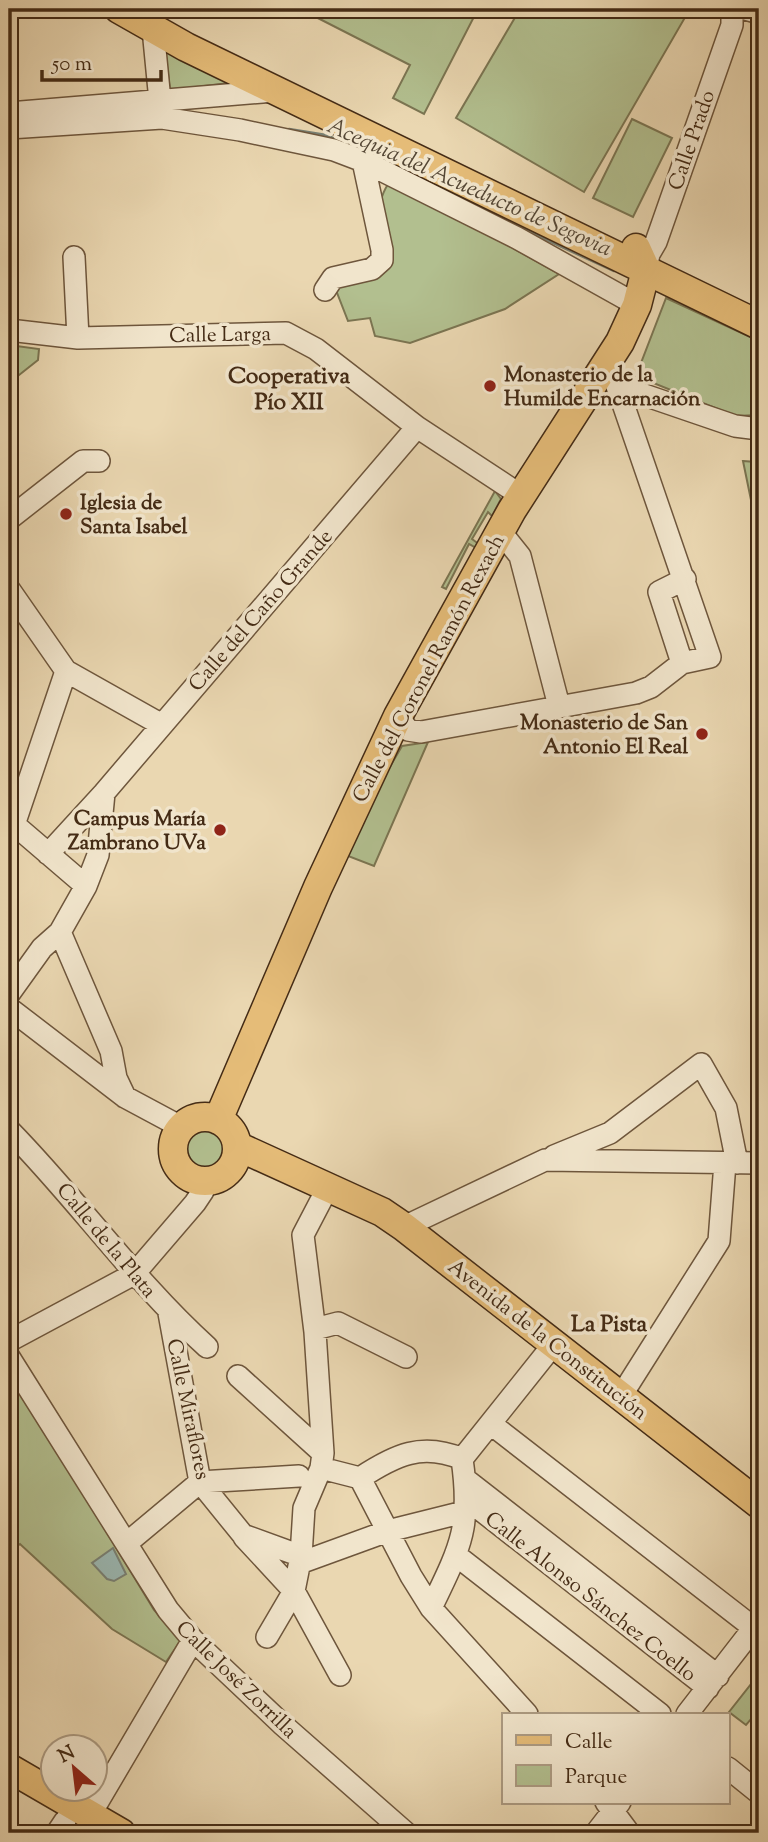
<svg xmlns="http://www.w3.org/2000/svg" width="768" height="1842" viewBox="0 0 768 1842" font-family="'Sorts Mill Goudy',serif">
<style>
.green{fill:#b2bf8f;stroke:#7b7552;stroke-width:2}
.water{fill:#9ab8b3;stroke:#788074;stroke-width:2}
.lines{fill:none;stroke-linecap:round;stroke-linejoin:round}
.stream{stroke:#788074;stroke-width:4.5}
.minor-casing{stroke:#6e563c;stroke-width:24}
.major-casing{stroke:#442b15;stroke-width:31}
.minor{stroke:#f1e5cc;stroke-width:21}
.major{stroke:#e5bc78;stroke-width:28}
.poi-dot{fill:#8f2418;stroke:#f1e5cc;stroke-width:2.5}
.labels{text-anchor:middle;stroke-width:7;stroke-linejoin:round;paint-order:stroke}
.street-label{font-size:21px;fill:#442b15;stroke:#f1e5cc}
.poi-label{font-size:21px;font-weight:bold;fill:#442b15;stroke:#f1e5cc;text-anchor:start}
.water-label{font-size:23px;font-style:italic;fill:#554735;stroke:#f1e5cc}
.neighbourhood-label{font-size:23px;font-weight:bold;fill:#442b15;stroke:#f1e5cc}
</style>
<rect width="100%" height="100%" fill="#ead7b1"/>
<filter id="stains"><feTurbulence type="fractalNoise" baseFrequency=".00286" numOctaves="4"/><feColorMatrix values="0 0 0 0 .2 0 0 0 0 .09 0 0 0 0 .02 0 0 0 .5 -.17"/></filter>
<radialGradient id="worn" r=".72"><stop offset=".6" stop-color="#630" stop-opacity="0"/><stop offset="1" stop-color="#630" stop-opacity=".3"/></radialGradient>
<path class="green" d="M 308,9 L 478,9 L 424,114 L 393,98 L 410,65 L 306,12 Z
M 520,9 L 678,9 L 687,14 L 584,192 L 456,118 Z
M 165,49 L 238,82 L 170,90 Z
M 632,119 L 672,138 L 633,217 L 593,198 Z
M 392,180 L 559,274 L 505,309 L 410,343 L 375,336 L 370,318 L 348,321 L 334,285 L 370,279 C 373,254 374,195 392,180 Z
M 666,298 L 759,341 L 759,415 L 735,416 L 636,376 Z
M 9,345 L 39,349 L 38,360 L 9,383 Z
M 743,461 L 756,462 L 759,503 L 751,500 Z
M 495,491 L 501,499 L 492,516 L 488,512 L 472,539 L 480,545 L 478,549 L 469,544 L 446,589 L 442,587 Z
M 428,742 L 374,866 L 348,856 L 377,789 L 402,746 Z
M187 1149a20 20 0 1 1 40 0a20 20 0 1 1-40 0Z
M 9,1371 L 154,1610 L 181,1640 L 166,1662 L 112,1629 L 20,1544 L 11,1551 L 9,1549 Z
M 759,1674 L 759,1710 L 746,1725 L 729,1712 Z"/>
<path class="water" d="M 113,1548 L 126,1574 L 114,1581 L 107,1579 L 92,1563 Z"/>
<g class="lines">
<path class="stream" d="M 289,130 L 326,136 L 338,141
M 469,203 L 614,270"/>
<defs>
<path id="minor" d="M 745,9 L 759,13
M 153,29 L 160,101
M 9,113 L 275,91
M 9,128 L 162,118 L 240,130 L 334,150 L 363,161 L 517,238 L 637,305
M 74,257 L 78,338
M 646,270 L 649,254 L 656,242 L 732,25 L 732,9
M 325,290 L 333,278 L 372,269 L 382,260 L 382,250 L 363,161
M 9,330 L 78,338 L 286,333 L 316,349 L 417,427 L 522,496
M 618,386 L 735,426 L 759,429
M 9,519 L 83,461 L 99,461
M 500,531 L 520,556 L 559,706
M 9,589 L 66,671 L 162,725
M 682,663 L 659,592 L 685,579
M 398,716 L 408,730 L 421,732 L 636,693 L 651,687 L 682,663 L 710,657 L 609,363
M 9,820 L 86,886
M 14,825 L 66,671
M 48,854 L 104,793 L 417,427
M 60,932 L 111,1051 L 116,1078 L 125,1097
M 9,994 L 42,948 L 60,932 L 86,886 L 98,855 L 104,793
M 9,1008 L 125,1097 L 181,1127
M 9,1130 C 78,1200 134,1281 207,1347
M 554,1156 L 610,1133 L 701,1064 L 726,1108 L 737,1163
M 404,1227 L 545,1160 L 759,1163
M 169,1313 L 200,1482 L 243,1535 L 301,1556
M 315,1329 L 338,1323 L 406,1357
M 9,1341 L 134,1274 L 195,1203 L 203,1191 L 205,1182
M 9,1357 L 168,1610 L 193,1640 L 283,1725 L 406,1833
M 238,1376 L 323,1453
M 621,1396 L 719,1241 L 725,1163
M 491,1424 L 759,1632
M 321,1468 L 360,1478 L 411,1576 L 431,1608 L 527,1714
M 360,1478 C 395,1455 422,1442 462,1459
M 465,1479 L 718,1676
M 468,1500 L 708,1688
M 244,1537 L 294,1591 L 340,1675
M 127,1543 L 200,1482 L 299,1476
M 457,1556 L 660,1714
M 300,1563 L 388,1531 L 468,1511
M 431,1608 C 460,1548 472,1527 462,1459 L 553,1345
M 267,1637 L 294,1591 L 301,1556 L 304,1508 L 321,1468 L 323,1453 L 315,1332 L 303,1235 L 327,1189
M 687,1714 L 759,1621
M 728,1768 L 759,1793
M 606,1802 L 629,1833
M 90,1815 L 193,1640
M 57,1833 L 65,1821
M 596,1833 L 620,1802"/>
<path id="major" d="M 119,9 L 186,47 L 759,325
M173 1149a32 32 0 1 1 64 0a32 32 0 1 1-64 0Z
M 218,1120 L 318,887 L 398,716 L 512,510 L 620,342 L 637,305 L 646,270 L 636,248
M 237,1146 L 382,1212 L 404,1227 L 759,1504
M 9,1768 L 121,1833"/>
</defs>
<use href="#minor" class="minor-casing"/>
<use href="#major" class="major-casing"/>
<use href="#minor" class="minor"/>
<use href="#major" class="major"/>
</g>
<g class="poi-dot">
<circle cx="490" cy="386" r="7"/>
<circle cx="66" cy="514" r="7"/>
<circle cx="702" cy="734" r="7"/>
<circle cx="220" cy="830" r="7"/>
</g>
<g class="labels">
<g class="street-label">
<text transform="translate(691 140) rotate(-71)" y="7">Calle Prado</text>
<text transform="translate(220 334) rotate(-1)" y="7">Calle Larga</text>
<text transform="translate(260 610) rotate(-49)" y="7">Calle del Caño Grande</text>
<text transform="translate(428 668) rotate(-62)" y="7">Calle del Coronel Ramón Rexach</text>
<text transform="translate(107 1240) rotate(50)" y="7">Calle de la Plata</text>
<text transform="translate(548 1339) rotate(38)" y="7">Avenida de la Constitución</text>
<text transform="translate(189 1409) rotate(78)" y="7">Calle Miraflores</text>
<text transform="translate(591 1596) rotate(38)" y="7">Calle Alonso Sánchez Coello</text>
<text transform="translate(237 1679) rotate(44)" y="7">Calle José Zorrilla</text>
</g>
<g class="poi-label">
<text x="504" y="381">Monasterio de la<tspan x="504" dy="24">Humilde Encarnación</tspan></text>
<text x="80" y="509">Iglesia de<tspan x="80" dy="24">Santa Isabel</tspan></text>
<text x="688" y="729" text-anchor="end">Monasterio de San<tspan x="688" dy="24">Antonio El Real</tspan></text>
<text x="206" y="825" text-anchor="end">Campus María<tspan x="206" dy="24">Zambrano UVa</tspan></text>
</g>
<g class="water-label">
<text transform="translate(470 186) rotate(24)" y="8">Acequia del Acueducto de Segovia</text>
</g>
<g class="neighbourhood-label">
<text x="289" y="383">Cooperativa<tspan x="289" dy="26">Pío XII</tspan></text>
<text x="609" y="1331">La Pista</text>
</g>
</g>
<rect width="768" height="1842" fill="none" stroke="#ead7b1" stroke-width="35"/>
<rect x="10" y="10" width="747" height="1821" fill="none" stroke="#442b15" stroke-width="3.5"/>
<rect x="18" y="18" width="733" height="1807" fill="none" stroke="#442b15" stroke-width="2"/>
<rect x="502" y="1713" width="228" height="91" fill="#f1e5cc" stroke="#ac9b83" stroke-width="2"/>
<rect x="516" y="1735" width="35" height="10" fill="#e5bc78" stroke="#ac9b83" stroke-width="2"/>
<text x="565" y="1748" font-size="21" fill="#442b15">Calle</text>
<rect x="516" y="1765" width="35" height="21" fill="#b2bf8f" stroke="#ac9b83" stroke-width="2"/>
<text x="565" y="1783" font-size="21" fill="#442b15">Parque</text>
<g transform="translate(74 1768) rotate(332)"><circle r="33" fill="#f1e5cc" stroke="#ac9b83" stroke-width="2"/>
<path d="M0-5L12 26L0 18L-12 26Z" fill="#8f2418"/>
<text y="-10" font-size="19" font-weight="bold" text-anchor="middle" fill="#442b15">N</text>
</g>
<path d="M42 70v10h119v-10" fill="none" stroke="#442b15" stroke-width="3.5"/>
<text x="52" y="70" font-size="21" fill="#442b15" stroke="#f1e5cc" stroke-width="5" paint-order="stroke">50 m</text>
<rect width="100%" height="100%" filter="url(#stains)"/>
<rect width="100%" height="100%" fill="url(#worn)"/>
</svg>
